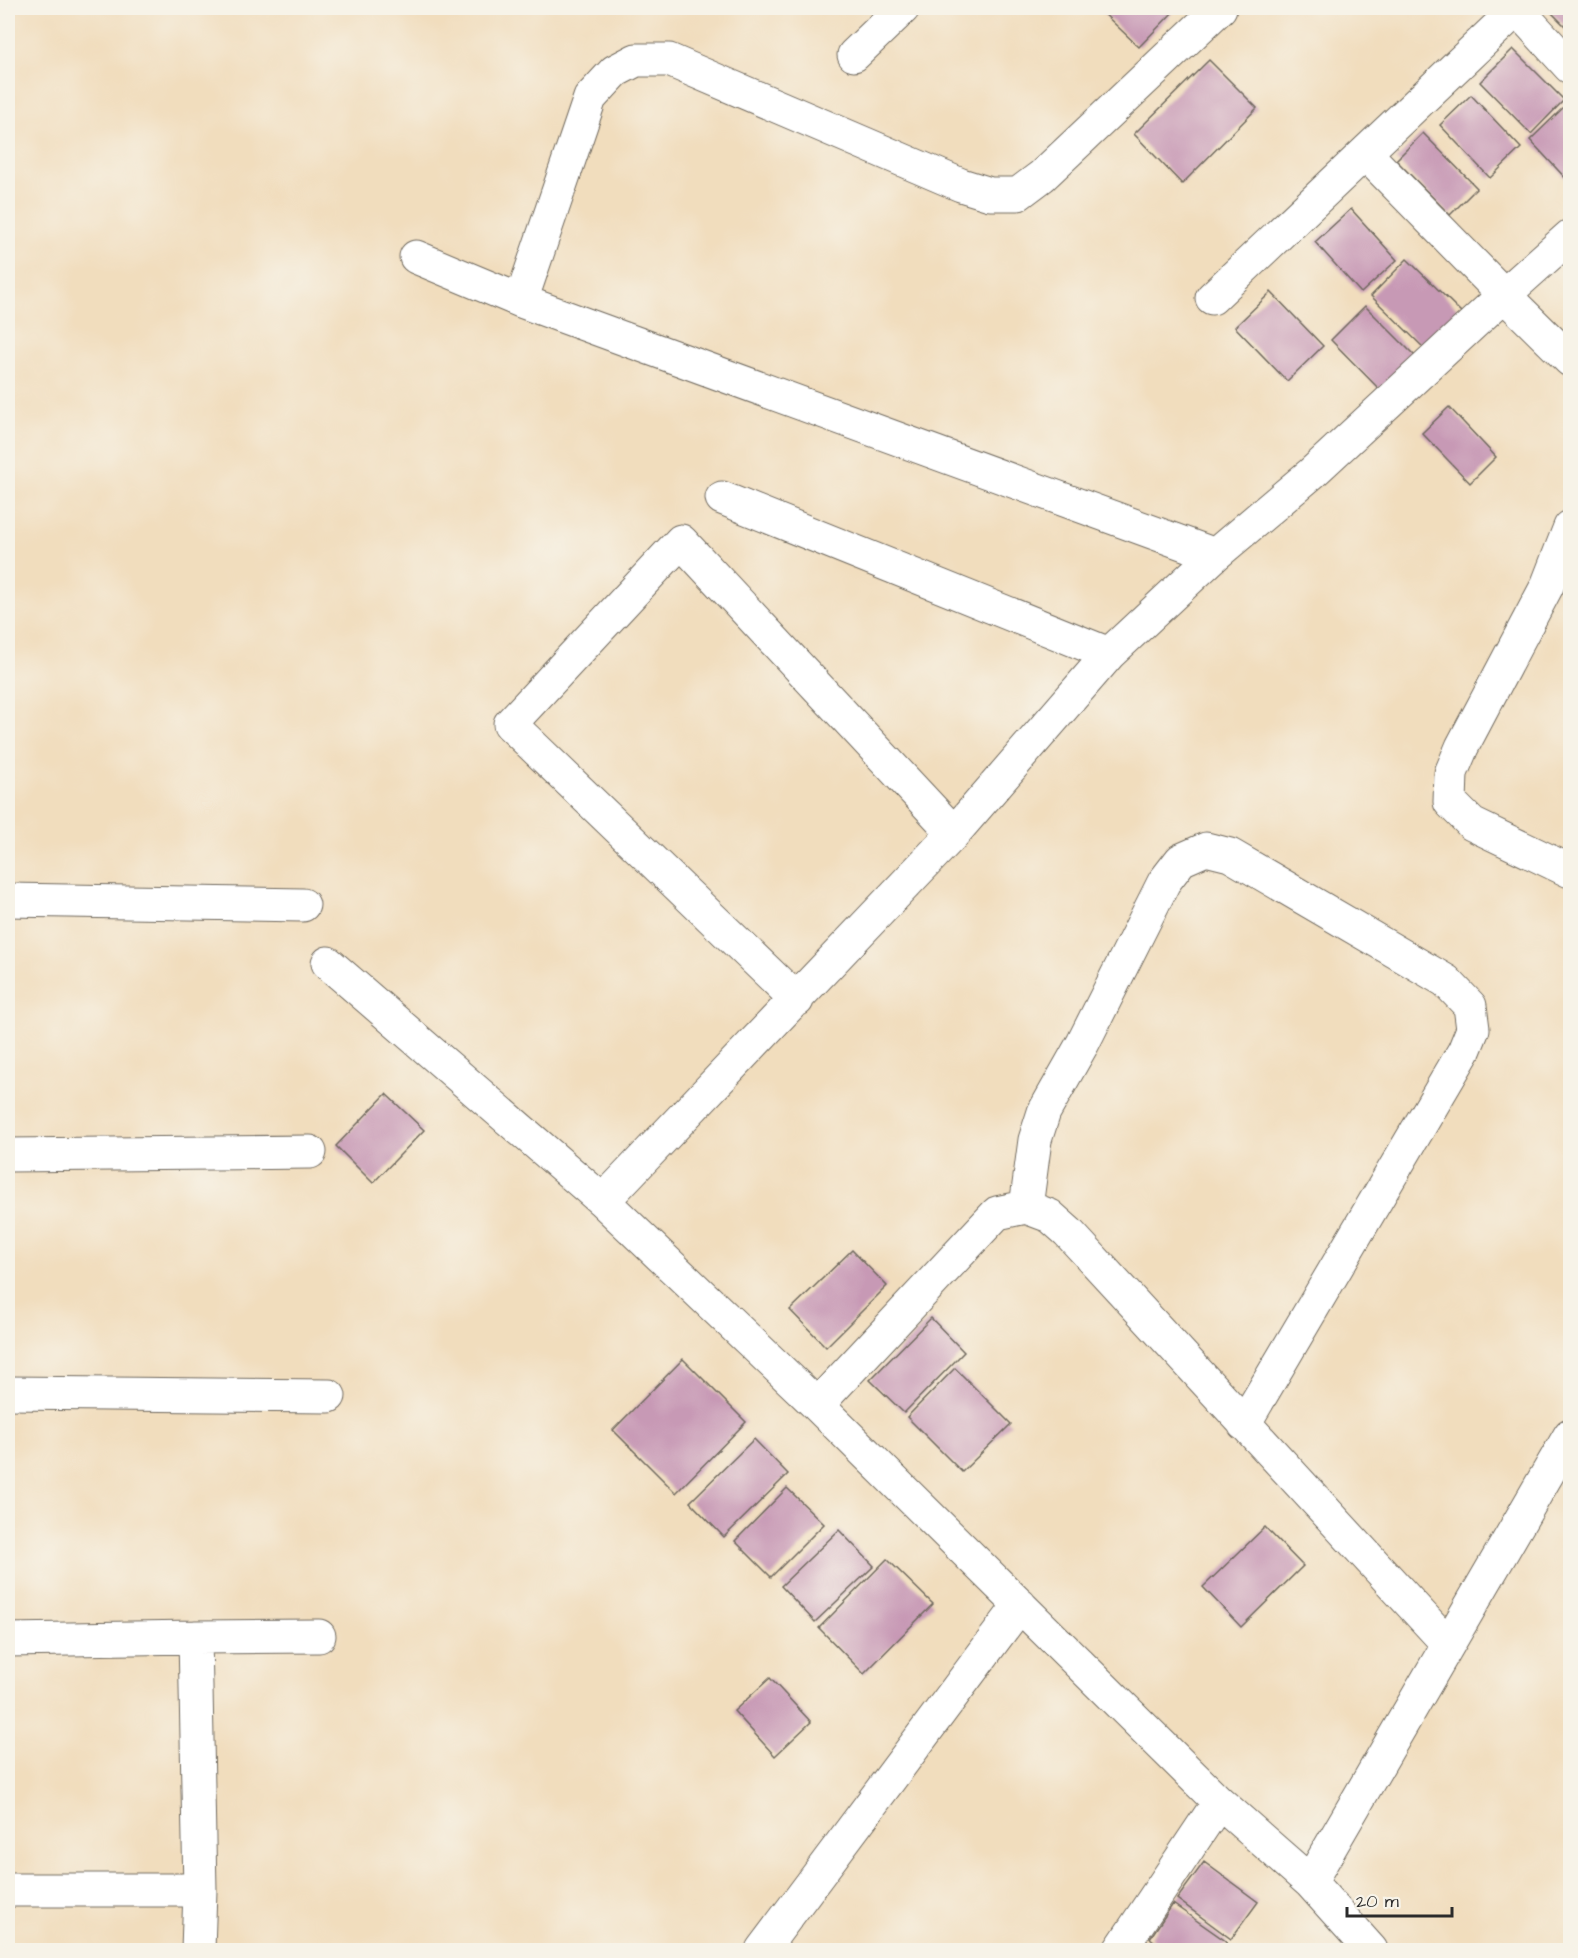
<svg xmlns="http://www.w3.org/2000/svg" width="1578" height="1958" viewBox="0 0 1578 1958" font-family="'Architects Daughter',sans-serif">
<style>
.building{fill:#c799b5}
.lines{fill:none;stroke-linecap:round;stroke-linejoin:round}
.minor-casing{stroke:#70695e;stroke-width:35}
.minor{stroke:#fff;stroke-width:33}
</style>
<rect width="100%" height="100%" fill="#f7f3e8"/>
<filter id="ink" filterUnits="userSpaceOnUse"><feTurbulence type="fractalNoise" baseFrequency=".0167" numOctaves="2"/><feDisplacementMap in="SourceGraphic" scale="12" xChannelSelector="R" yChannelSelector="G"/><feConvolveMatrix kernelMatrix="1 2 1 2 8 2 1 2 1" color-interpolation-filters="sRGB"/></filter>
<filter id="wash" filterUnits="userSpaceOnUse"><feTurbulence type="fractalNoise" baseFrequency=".008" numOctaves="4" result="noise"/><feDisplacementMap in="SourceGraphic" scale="24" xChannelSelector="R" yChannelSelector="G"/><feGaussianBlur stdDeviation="1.35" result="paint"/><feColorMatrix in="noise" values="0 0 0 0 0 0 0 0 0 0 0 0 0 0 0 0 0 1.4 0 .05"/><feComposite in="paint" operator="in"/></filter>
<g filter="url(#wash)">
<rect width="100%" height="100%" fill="#f1ddbd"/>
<g id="blocks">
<path class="building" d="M 1098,8 L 1177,8 L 1139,47 Z
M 1554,8 L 1570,8 L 1570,31 L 1550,11 Z
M 1513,49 L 1564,100 L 1531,134 L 1480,82 Z
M 1209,60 L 1257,108 L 1182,184 L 1134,134 Z
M 1471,95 L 1521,148 L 1490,178 L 1440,125 Z
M 1565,106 L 1570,112 L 1570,183 L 1530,140 Z
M 1423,133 L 1477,188 L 1450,215 L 1396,160 Z
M 1351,209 L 1397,260 L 1361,293 L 1315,242 Z
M 1407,259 L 1462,313 L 1426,350 L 1371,296 Z
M 1271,292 L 1323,346 L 1287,381 L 1235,327 Z
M 1365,306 L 1418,359 L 1384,394 L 1331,340 Z
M 1449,407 L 1496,457 L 1470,483 L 1422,433 Z
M 386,1094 L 424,1130 L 373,1183 L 336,1146 Z
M 852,1250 L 887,1286 L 826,1347 L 790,1310 Z
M 931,1318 L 964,1352 L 904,1413 L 870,1380 Z
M 683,1359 L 746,1422 L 676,1493 L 613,1430 Z
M 955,1368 L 1011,1424 L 962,1472 L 907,1417 Z
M 754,1439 L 788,1474 L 724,1537 L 690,1502 Z
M 787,1488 L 824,1524 L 771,1577 L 735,1541 Z
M 1265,1527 L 1303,1566 L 1241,1627 L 1203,1587 Z
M 839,1530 L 874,1566 L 815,1622 L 781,1586 Z
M 887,1559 L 933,1604 L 864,1674 L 819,1628 Z
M 770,1678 L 811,1722 L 775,1756 L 734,1711 Z
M 1204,1862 L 1258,1902 L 1231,1939 L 1177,1899 Z
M 1173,1904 L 1227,1942 L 1221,1950 L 1167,1950 L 1150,1938 Z"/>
</g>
</g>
<g filter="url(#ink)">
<use href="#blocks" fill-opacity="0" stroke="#70695e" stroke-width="1.5"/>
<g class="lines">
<defs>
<path id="minor" d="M 1516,8 L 1570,67
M 854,55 L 903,8
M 1365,153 L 1504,295 L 1570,360
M 416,257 L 521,301 L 1215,555
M 1212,298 L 1518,8
M 521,301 L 590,98 L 615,71 L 636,60 L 669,60 L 961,185 L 990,194 L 1018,194 L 1042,176 L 1220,8
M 722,498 L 1109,654
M 1570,527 L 1547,586 L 1462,747 L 1451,773 L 1450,802 L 1472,824 L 1570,871
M 8,900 L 303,905
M 328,963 L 603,1201 L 817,1405 L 1219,1802 L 1310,1882
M 797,1000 L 510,724 L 681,541 L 954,833
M 8,1155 L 310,1152
M 603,1201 L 954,833 L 1109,654 L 1215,555 L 1312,473 L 1504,295 L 1570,236
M 1026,1207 L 1035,1140 L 1044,1112 L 1083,1043 L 1164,882 L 1181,860 L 1206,849 L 1230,855 L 1446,981 L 1470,1006 L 1473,1029 L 1464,1051 L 1244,1424
M 8,1393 L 329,1396
M 817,1405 L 997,1213 L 1026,1207 L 1050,1216 L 1068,1232 L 1448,1644
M 8,1640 L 195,1637
M 8,1890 L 200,1890
M 198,1950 L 200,1890 L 195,1637 L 319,1636
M 762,1950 L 1020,1605
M 1120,1950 L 1219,1802
M 1371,1950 L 1310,1882 L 1570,1435"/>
</defs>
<use href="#minor" class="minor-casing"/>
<use href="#minor" class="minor"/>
</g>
</g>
<rect width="1578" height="1958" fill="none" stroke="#f7f3e8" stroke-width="30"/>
<path d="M1347 1907v9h105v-9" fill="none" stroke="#2b2b2b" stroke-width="3"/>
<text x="1356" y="1907" font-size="18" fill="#2b2b2b" stroke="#f7f3e8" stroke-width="4.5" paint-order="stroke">20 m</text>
</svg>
